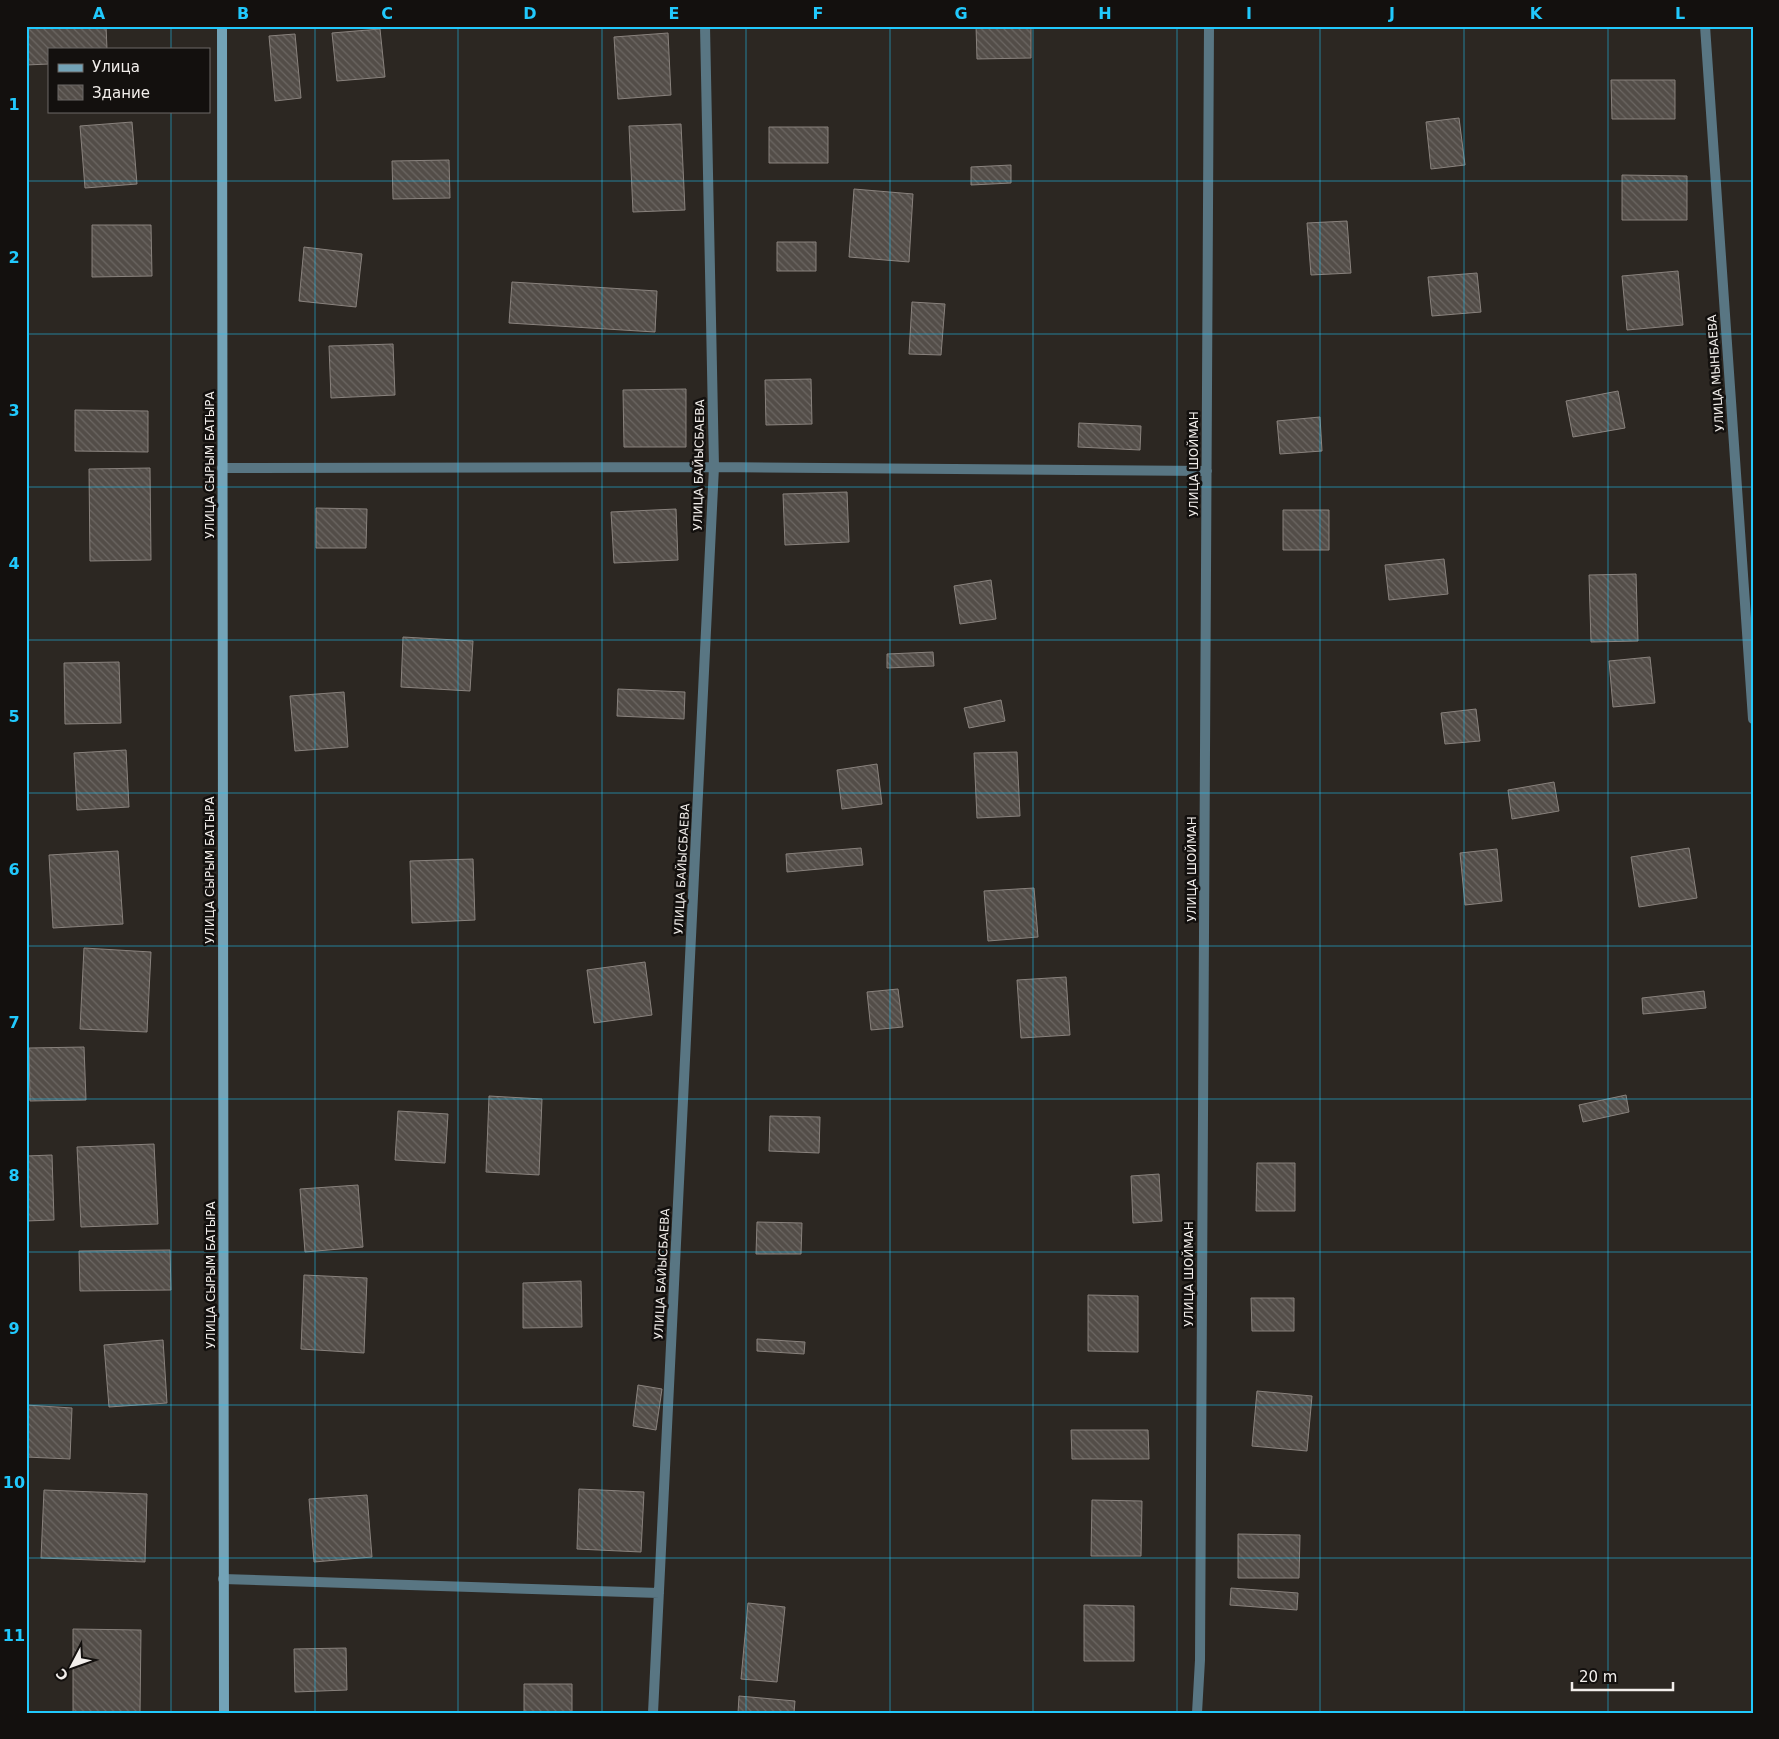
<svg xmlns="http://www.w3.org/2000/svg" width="1779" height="1739" viewBox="0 0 1779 1739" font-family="'DejaVu Sans',sans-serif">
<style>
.building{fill:url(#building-back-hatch);stroke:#89827d}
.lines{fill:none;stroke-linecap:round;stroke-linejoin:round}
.street{stroke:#597683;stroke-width:10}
.secondary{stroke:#73a3b7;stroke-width:10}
.grid{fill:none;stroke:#21c9fd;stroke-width:1;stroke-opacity:0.55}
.labels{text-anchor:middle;stroke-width:5;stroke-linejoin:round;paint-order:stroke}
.street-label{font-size:12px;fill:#f2eeeb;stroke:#13100e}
.neatline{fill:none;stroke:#21c9fd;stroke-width:2}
.grid-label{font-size:16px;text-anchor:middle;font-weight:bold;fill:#21c9fd}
</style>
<defs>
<pattern id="building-back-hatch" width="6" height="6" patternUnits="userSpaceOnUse" patternTransform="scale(1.25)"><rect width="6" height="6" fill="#534d48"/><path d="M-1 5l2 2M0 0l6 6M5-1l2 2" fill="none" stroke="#6c6763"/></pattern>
</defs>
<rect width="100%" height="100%" fill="#2c2722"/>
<path class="building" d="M 26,26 L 106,26 L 107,49 L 49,49 L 49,64 L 26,65 Z
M 976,26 L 1031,26 L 1031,58 L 977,59 Z
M 1482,26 L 1536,26 L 1536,27 L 1482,28 Z
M 380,29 L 385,77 L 337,81 L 332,33 Z
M 668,33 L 671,95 L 618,99 L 614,37 Z
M 295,34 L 301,98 L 275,101 L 269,36 Z
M 1611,80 L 1675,80 L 1675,119 L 1612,119 Z
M 1459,118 L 1465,165 L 1431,169 L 1426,122 Z
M 132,122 L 137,184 L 85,188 L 80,126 Z
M 681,124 L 685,210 L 633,212 L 629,126 Z
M 769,127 L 828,127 L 828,163 L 769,163 Z
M 449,160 L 450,198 L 393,199 L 392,161 Z
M 1011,165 L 1011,183 L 971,185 L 971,167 Z
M 1622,175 L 1687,176 L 1687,220 L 1622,220 Z
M 854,189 L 913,194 L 909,262 L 849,257 Z
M 1347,221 L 1351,273 L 1311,275 L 1307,223 Z
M 92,225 L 151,225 L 152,276 L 92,277 Z
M 777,242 L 816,242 L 816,271 L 777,271 Z
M 304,247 L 362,254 L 356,307 L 299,301 Z
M 1678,271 L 1683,325 L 1627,330 L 1622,276 Z
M 1477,273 L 1481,312 L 1432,316 L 1428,277 Z
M 512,282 L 657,291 L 655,332 L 509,323 Z
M 912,302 L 945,304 L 941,355 L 909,354 Z
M 393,344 L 395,395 L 331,398 L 329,346 Z
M 811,379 L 812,424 L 766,425 L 765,380 Z
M 686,389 L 686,447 L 624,447 L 623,390 Z
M 1618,391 L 1625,428 L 1573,437 L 1566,401 Z
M 75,410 L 148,411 L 148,452 L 75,451 Z
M 1320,417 L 1322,451 L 1280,454 L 1277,421 Z
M 1079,423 L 1141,426 L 1140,450 L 1078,447 Z
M 150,468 L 151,560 L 90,561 L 89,469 Z
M 847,492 L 849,542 L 785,545 L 783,494 Z
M 316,508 L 367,509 L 366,548 L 316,548 Z
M 676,509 L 678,560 L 614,563 L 611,512 Z
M 1283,510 L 1329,510 L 1329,550 L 1283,550 Z
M 1444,559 L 1448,594 L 1389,600 L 1385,565 Z
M 1636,574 L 1638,641 L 1591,642 L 1589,575 Z
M 991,580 L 996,619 L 960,624 L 954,586 Z
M 403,637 L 473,641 L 470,691 L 401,687 Z
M 933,652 L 934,666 L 887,668 L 887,654 Z
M 1650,657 L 1655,703 L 1613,707 L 1609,661 Z
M 119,662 L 121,723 L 65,724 L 64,663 Z
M 618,689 L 685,692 L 684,719 L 617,716 Z
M 344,692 L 348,747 L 295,751 L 290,696 Z
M 1001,700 L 1005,721 L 969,728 L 964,708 Z
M 1476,709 L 1480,741 L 1445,744 L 1441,713 Z
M 126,750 L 129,807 L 77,810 L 74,753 Z
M 1017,752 L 1020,816 L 977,818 L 974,753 Z
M 877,764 L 882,804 L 842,809 L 837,770 Z
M 1554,782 L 1559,811 L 1512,819 L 1508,790 Z
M 861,848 L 863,865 L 787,872 L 786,854 Z
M 1689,848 L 1697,898 L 1639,907 L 1631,857 Z
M 1497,849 L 1502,901 L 1465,905 L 1460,853 Z
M 118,851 L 123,924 L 53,928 L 49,855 Z
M 473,859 L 475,920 L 412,923 L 410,861 Z
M 1034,888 L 1038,937 L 988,941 L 984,891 Z
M 84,948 L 151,952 L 147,1032 L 80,1029 Z
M 645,962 L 652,1015 L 594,1023 L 587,970 Z
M 1066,977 L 1070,1035 L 1021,1038 L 1017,980 Z
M 898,989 L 903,1027 L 871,1030 L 867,992 Z
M 1704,991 L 1706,1008 L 1643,1014 L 1642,998 Z
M 84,1047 L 86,1100 L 30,1101 L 29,1048 Z
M 1626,1095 L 1629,1112 L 1583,1122 L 1579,1105 Z
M 489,1096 L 542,1099 L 539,1175 L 486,1172 Z
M 398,1111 L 448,1114 L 445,1163 L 395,1160 Z
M 770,1116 L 820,1117 L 819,1153 L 769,1151 Z
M 154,1144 L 158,1224 L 81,1227 L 77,1147 Z
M 52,1155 L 54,1220 L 26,1221 L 26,1156 Z
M 1257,1163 L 1295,1163 L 1295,1211 L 1256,1211 Z
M 1159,1174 L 1162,1221 L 1133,1223 L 1131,1176 Z
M 358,1185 L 363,1247 L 305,1252 L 300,1189 Z
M 757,1222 L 802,1223 L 801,1254 L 756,1254 Z
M 170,1250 L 171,1290 L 80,1291 L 79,1251 Z
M 304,1275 L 367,1278 L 364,1353 L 301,1349 Z
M 581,1281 L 582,1327 L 523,1328 L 523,1283 Z
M 1088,1295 L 1138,1296 L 1138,1352 L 1088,1351 Z
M 1251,1298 L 1294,1298 L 1294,1331 L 1252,1331 Z
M 757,1339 L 805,1342 L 804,1354 L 757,1351 Z
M 163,1340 L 167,1403 L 109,1407 L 104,1345 Z
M 638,1385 L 662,1389 L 656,1430 L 633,1426 Z
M 1257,1391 L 1312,1396 L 1307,1451 L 1252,1446 Z
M 26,1405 L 72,1408 L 70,1459 L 26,1457 Z
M 1071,1430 L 1148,1430 L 1149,1459 L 1072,1459 Z
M 579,1489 L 644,1492 L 641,1552 L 577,1549 Z
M 44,1490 L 147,1494 L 145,1562 L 41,1558 Z
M 367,1495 L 372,1557 L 314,1562 L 309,1499 Z
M 1092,1500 L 1142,1501 L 1141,1556 L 1091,1556 Z
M 1238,1534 L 1300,1535 L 1299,1578 L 1238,1578 Z
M 1231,1588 L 1298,1593 L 1297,1610 L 1230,1605 Z
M 748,1603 L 785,1607 L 777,1682 L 741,1679 Z
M 1084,1605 L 1134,1606 L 1134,1661 L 1084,1661 Z
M 73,1629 L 141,1630 L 140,1713 L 73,1713 Z
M 346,1648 L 347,1690 L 295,1692 L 294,1649 Z
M 524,1684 L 572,1684 L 572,1713 L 524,1713 Z
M 739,1696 L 795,1701 L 794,1713 L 738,1713 Z"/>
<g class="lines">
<path class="street" d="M 1705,26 L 1753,719
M 222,468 L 714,467 L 1207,471
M 223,1579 L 659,1593
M 653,1713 L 714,467 L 705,26
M 1197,1713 L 1200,1660 L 1209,26"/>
<path class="secondary" d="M 222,26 L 224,1713"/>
</g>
<path class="grid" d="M 171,26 L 171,49M 315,26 L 315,1713M 458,26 L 458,1713M 602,26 L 602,1713M 746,26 L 746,1713M 890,26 L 890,1713M 1033,26 L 1033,1713M 1177,26 L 1177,1713M 1320,26 L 1320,1713M 1464,26 L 1464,1713M 1608,26 L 1608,1713M 171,111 L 171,1713M 26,181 L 1753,181M 26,334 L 1753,334M 26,487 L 1753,487M 26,640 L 1753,640M 26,793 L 1753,793M 26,946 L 1753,946M 26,1099 L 1753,1099M 26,1252 L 1753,1252M 26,1405 L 1753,1405M 26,1558 L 1753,1558"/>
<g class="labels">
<g class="street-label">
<text transform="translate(1716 373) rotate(-94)" y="4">УЛИЦА МЫНБАЕВА</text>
<text transform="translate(1194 464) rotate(-90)" y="4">УЛИЦА ШОЙМАН</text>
<text transform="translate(210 465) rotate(-90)" y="4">УЛИЦА СЫРЫМ БАТЫРА</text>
<text transform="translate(699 465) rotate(-89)" y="4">УЛИЦА БАЙЫСБАЕВА</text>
<text transform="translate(682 869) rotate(-87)" y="4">УЛИЦА БАЙЫСБАЕВА</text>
<text transform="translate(1192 869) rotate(-90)" y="4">УЛИЦА ШОЙМАН</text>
<text transform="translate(210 870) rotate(-90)" y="4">УЛИЦА СЫРЫМ БАТЫРА</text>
<text transform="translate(662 1274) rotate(-87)" y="4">УЛИЦА БАЙЫСБАЕВА</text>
<text transform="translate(1189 1274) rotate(-90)" y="4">УЛИЦА ШОЙМАН</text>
<text transform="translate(211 1275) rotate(-90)" y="4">УЛИЦА СЫРЫМ БАТЫРА</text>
</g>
</g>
<rect width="1779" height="1739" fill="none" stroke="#13100e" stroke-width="55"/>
<rect x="48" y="48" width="162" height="65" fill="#13100e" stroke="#6c6966"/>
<rect x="58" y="64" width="25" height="8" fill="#73a3b7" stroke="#6c6966"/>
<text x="92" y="72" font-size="15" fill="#f2eeeb">Улица</text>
<rect x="58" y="85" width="25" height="15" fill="url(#building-back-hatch)" stroke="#6c6966"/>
<text x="92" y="98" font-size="15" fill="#f2eeeb">Здание</text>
<g transform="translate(72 1666) rotate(229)" stroke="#13100e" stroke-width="4" paint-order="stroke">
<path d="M0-4L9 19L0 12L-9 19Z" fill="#f2eeeb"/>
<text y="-8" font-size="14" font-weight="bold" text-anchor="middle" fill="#f2eeeb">С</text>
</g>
<path d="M1572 1682v8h101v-8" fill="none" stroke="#f2eeeb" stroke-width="2.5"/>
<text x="1579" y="1682" font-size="15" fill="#f2eeeb" stroke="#13100e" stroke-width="4" paint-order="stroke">20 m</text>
<rect x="28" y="28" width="1724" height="1684" class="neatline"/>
<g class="grid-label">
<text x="99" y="19">A</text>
<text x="243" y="19">B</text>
<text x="387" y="19">C</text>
<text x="530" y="19">D</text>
<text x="674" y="19">E</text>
<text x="818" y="19">F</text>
<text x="961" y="19">G</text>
<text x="1105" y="19">H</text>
<text x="1249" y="19">I</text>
<text x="1392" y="19">J</text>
<text x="1536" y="19">K</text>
<text x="1680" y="19">L</text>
<text x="14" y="110">1</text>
<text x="14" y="263">2</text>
<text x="14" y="416">3</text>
<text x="14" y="569">4</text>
<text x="14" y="722">5</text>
<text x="14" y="875">6</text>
<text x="14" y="1028">7</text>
<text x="14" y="1181">8</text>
<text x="14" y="1334">9</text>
<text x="14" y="1488">10</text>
<text x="14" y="1641">11</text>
</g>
</svg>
